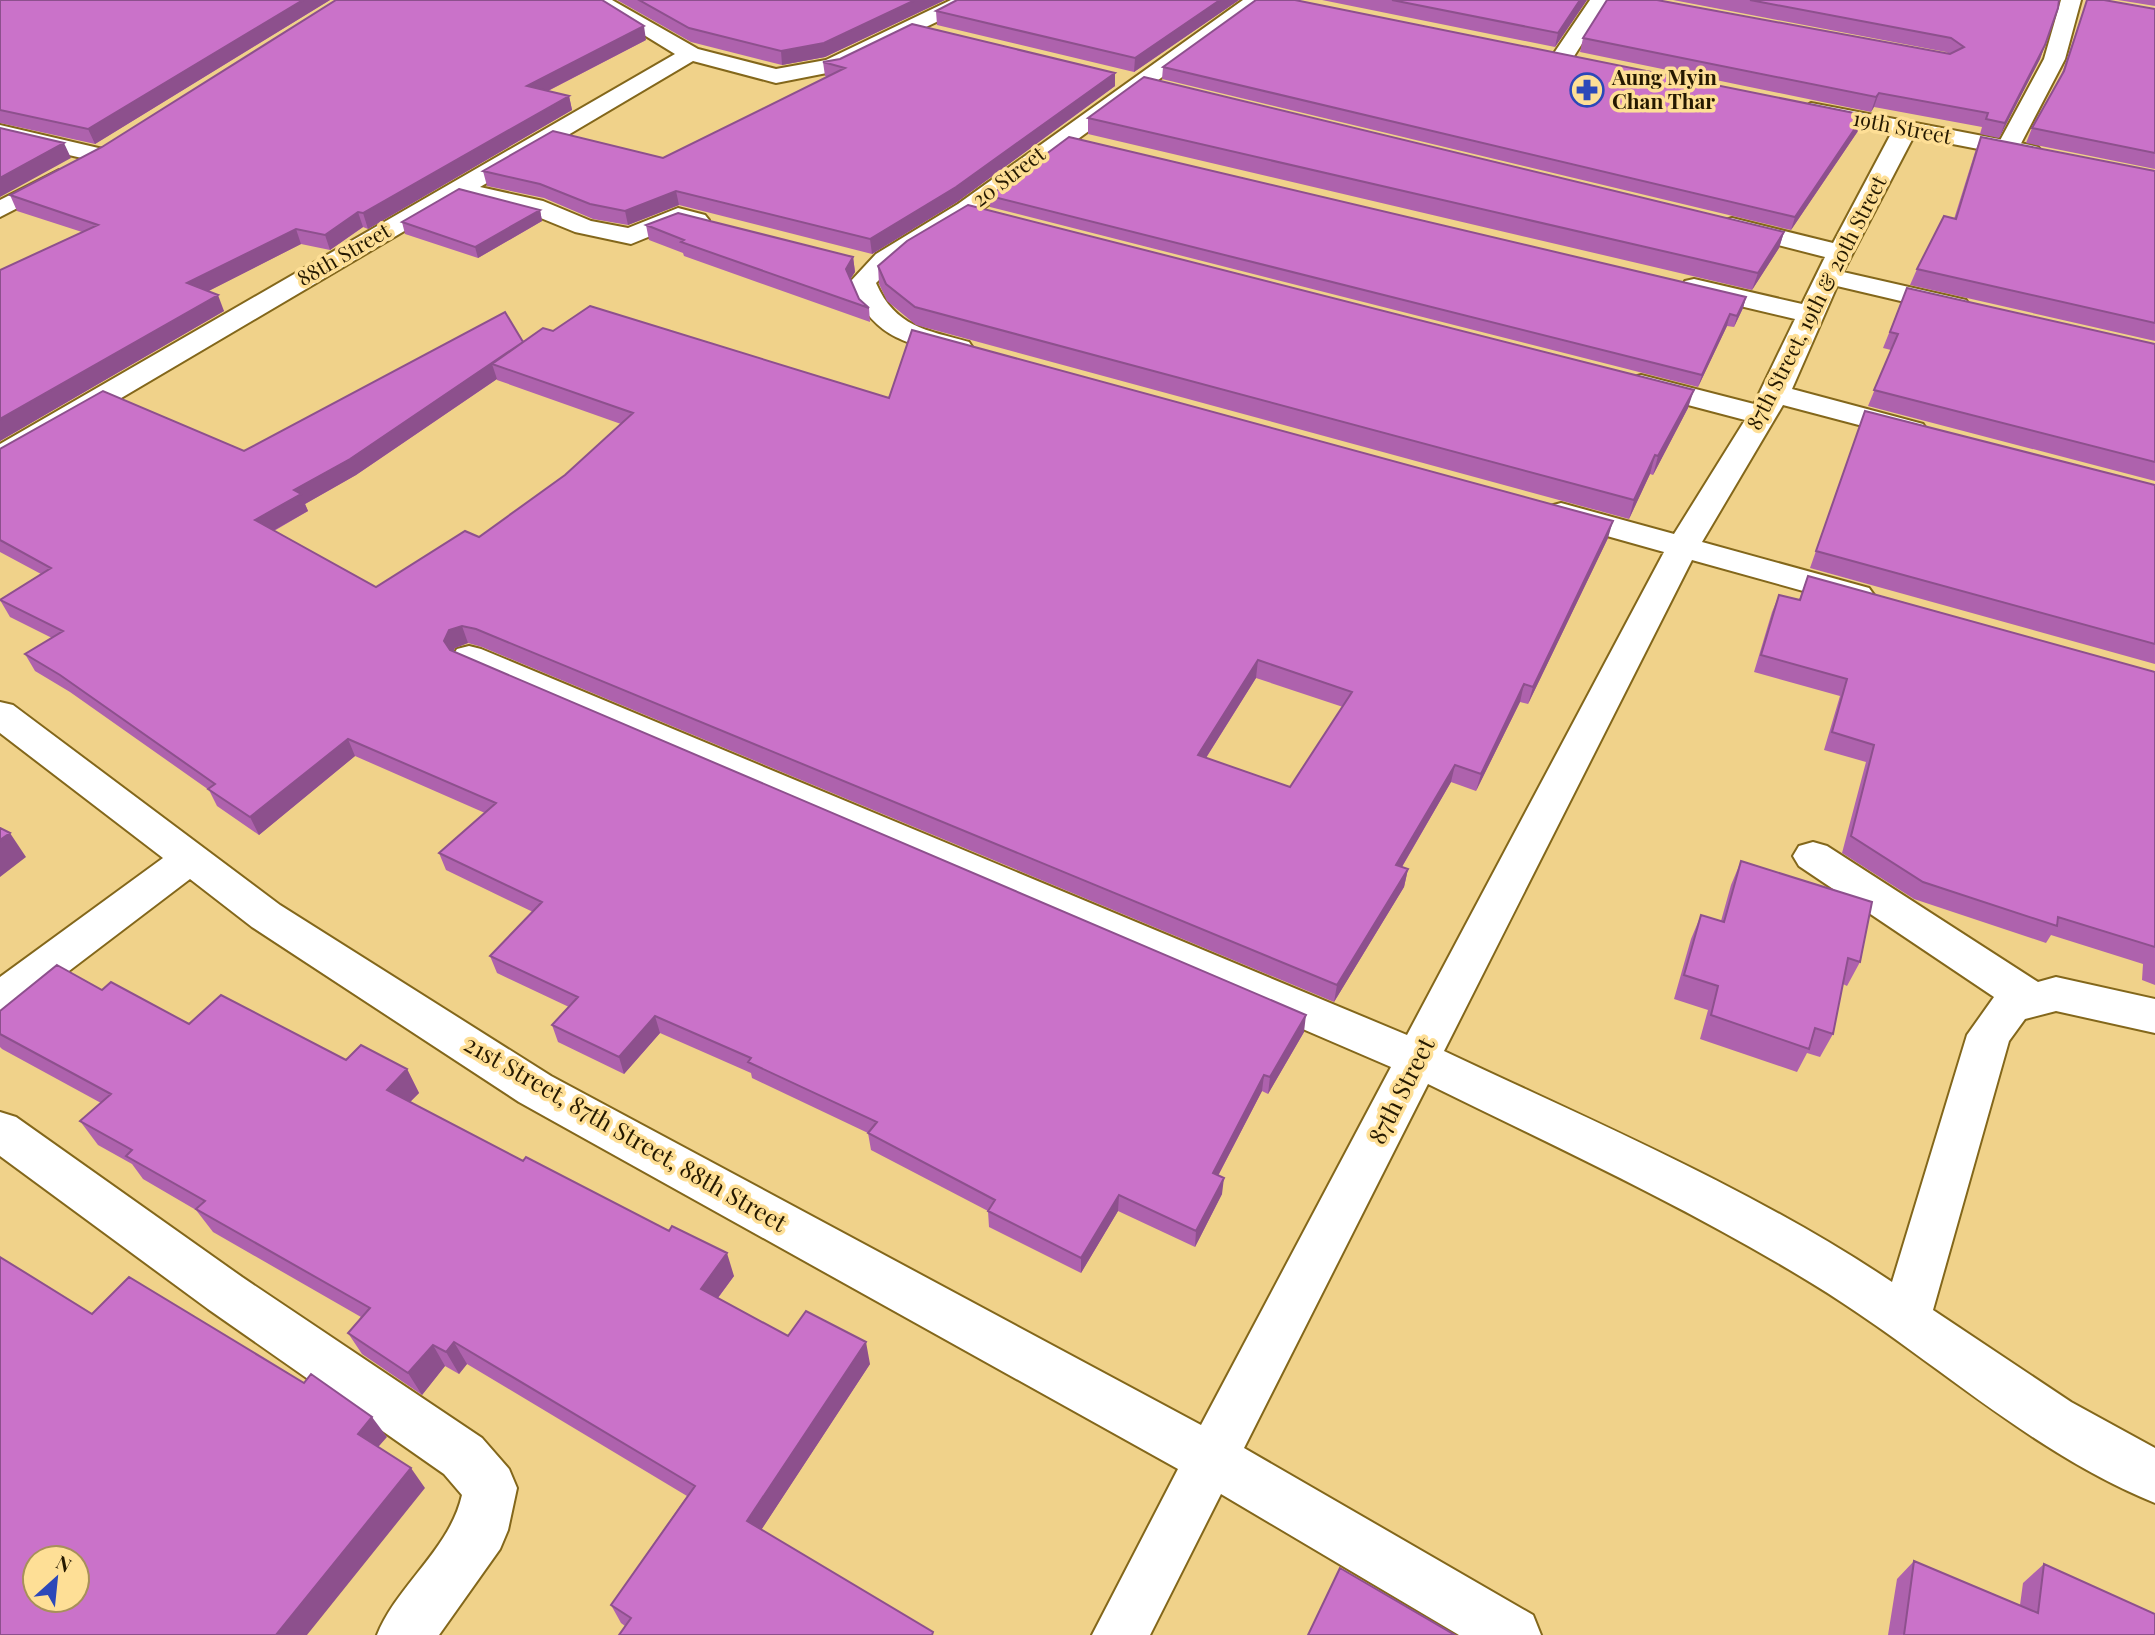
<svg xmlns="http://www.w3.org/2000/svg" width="2155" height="1635" viewBox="0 0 2155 1635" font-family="'Playfair Display',serif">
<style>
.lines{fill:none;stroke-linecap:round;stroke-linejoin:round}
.minor-casing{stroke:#83671b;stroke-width:4}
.tertiary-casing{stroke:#83671b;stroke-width:4}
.minor{fill:#fff;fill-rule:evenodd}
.tertiary{fill:#fff;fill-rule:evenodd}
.wall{fill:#ae62ad;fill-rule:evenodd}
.shaded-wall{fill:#8d508d}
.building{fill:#ca72c9;stroke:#8d508d;stroke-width:2;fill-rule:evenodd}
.labels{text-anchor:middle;stroke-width:7;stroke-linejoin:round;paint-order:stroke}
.far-poi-label{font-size:21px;font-weight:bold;fill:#251900;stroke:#fedf96;text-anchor:start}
.far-street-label{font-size:21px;fill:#251900;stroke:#fedf96}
.street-label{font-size:24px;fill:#251900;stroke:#fedf96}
</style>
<rect width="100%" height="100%" fill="#f0d28a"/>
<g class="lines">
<defs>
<path id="minor" d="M 587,0 L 612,0 L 698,49 L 776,69 L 826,60 L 951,0 L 977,0 L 974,4 L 832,72 L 776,83 L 693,61 L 480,187 L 543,201 L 591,221 L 628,228 L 678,208 L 705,215 L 709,220 L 705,225 L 696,228 L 680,224 L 631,244 L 575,232 L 526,212 L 462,197 L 11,463 L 0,466 L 0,444 L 675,54 Z
M 1243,0 L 1267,0 L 976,214 L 894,265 L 876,283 C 895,327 926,330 969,342 L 973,348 L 969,354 L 959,356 C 905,343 872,338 850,282 L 876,254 L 958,204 Z
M 1590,0 L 1610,0 L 1569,64 L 1553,64 L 1550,59 Z
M 2061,0 L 2081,0 L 2065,59 L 2016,153 L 2000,153 L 1996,148 L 2044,59 Z
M 1905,123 L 1913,125 L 1917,130 L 1843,272 L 1966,300 L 1970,306 L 1966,312 L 1956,314 L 1837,286 L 1792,389 L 1923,424 L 1927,430 L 1923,436 L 1912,439 L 1783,405 L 1702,542 L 1869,588 L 1874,595 L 1869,602 L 1857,606 L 1692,560 L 1444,1051 C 1596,1123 1753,1189 1892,1282 L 1967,1035 L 1994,997 L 1799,866 L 1793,856 L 1799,846 L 1813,842 L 1827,846 L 2038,982 L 2056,977 L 2155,999 L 2155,1033 L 2056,1011 L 2025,1019 L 2009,1041 L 1933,1310 L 2071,1402 L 2155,1448 L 2155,1503 C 2029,1452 1928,1354 1813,1284 C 1689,1208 1558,1148 1428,1084 L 1244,1448 L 1533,1615 L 1541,1635 L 1459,1635 L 1221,1494 L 1150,1635 L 1092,1635 L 1178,1469 L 519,1102 L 252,927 L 190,879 L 15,1012 L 0,1017 L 0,977 L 163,858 L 0,733 L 0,702 L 13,705 L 280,905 L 551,1076 L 1201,1425 L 1391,1067 L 457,665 L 452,657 L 457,649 L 469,646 L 481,649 L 1407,1035 L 1664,552 L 1550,520 L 1545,513 L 1550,506 L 1561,503 L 1674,534 L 1745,420 L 1631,390 L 1627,384 L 1631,378 L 1641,375 L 1754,404 L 1795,319 L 1685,293 L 1681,287 L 1685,281 L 1694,279 L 1802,304 L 1825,257 L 1723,231 L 1719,226 L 1723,221 L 1732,218 L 1833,243 L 1893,130 L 1897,125 Z
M 0,125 L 107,150 L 111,155 L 107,160 L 99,162 L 0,139 Z
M 59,170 L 68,172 L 71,177 L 68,182 L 0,217 L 0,200 Z
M 0,1112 L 16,1117 L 242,1277 L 482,1438 L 509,1469 L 517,1488 L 508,1530 L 500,1549 L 439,1635 L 377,1635 C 397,1585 450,1549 462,1495 L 444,1474 L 208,1309 L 0,1156 Z"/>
<path id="tertiary" d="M 1811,103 L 2030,145 L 2038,147 L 2042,152 L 2038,157 L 2030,159 L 1803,115 L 1800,110 Z"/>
</defs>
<use href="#minor" class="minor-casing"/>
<use href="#tertiary" class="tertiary-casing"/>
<use href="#minor" class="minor"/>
<use href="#tertiary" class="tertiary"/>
</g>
<path class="wall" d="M 0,0 L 330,0 L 95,144 L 0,123 Z
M 617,0 L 945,0 L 825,57 L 782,65 L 691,42 Z
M 1239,0 L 1134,72 L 937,25 L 936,11 Z
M 1322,0 L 1587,0 L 1555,47 Z
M 1673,0 L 2059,0 L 2045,45 L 2040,59 L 1999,138 L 1980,134 L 1982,127 L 1874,107 L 1871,112 L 1580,52 L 1583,38 L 1950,54 L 1946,52 Z
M 2087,0 L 2155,9 L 2155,169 L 2026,143 L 2032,128 L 2061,76 Z
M 2118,0 L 2155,0 L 2155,6 Z
M 646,40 L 548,91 L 569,96 L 572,110 L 368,229 L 363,227 L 330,250 L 301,244 L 208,291 L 224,311 L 0,441 L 0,270 L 82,232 L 17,211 L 10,195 L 102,147 Z
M 823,62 L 1115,86 L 957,202 L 872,254 L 679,205 L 628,225 L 593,219 L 544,198 L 487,186 L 483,171 L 663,158 L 827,77 L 825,76 Z
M 1163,67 L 1860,128 L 1791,230 L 1162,79 Z
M 1088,118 L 1784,232 L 1779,248 L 1752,290 L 1088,134 Z
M 1981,137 L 2155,171 L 2155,341 L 1910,285 L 1917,269 L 1954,219 L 1975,152 Z
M 990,196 L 1746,297 L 1743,308 L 1734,327 L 1727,326 L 1698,387 L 990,207 Z
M 540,210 L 542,221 L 478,258 L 405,234 L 402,222 Z
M 646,225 L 853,257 L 855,272 L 850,279 L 859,299 L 869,308 L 870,322 L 684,256 L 683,253 L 649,240 Z
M 878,266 L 1688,408 L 1653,475 L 1650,474 L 1629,519 L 916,325 L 887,301 L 879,284 Z
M 1907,288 L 2155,344 L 2155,481 L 1868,406 L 1891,350 L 1883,348 Z
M 553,331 L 889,398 L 1608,538 L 1528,704 L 1520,702 L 1476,791 L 1451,782 L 1402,867 L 1408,869 L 1404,887 L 1334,1002 L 482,647 L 468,643 L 455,648 L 453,652 L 1304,1032 L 1268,1094 L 1262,1091 L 1218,1176 L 1222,1194 L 1195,1247 L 1118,1211 L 1081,1273 L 989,1227 L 988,1211 L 871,1150 L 868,1133 L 752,1078 L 751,1073 L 660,1033 L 624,1074 L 558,1042 L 552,1025 L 569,1007 L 497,973 L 490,956 L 533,912 L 446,870 L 439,853 L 485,813 L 355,756 L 259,835 L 217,806 L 209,790 L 70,692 L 35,671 L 25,654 L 52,638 L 10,617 L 0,600 L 41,574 L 0,552 L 0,449 L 244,451 ZM 497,379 L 497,380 L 621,424 L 565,475 L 479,537 L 376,587 L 274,531 L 308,511 L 305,504 L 356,475 ZM 1256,678 L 1343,707 L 1290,787 L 1206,758 Z
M 1865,411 L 2155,485 L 2155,664 L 1810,568 Z
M 1808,576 L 2155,672 L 2155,985 L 2142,980 L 2143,964 L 2051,935 L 2046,943 L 1914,899 L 1842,853 L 1866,762 L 1824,750 L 1840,696 L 1754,672 L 1772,612 L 1779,595 L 1799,600 Z
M 1741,861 L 1860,962 L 1847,986 L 1843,984 L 1833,1034 L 1820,1057 L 1807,1053 L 1797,1072 L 1700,1039 L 1708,1010 L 1674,999 L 1691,939 L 1701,915 L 1721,921 L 1731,885 Z
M 102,990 L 189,1024 L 346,1060 L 407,1069 L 419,1093 L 410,1102 L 734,1276 L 718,1298 L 788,1336 L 870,1364 L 761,1530 L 625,1626 L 621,1623 L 611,1605 L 687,1496 L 467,1364 L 459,1374 L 445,1366 L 422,1395 L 362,1354 L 348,1333 L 361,1317 L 213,1232 L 196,1210 L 143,1179 L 132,1164 L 98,1145 L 80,1121 L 101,1103 L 2,1049 L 0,1047 L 0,1011 Z
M 1914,1561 L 2020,1605 L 2023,1583 L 2044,1564 L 2155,1635 L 1888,1635 L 1897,1579 Z"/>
<path class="shaded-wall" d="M 303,0 L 330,0 L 95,144 L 88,129 Z
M 915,0 L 945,0 L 825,57 L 782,65 L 781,51 Z
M 1220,0 L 1239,0 L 1134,72 L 1135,58 Z
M 1580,0 L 1587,0 L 1555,47 L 1558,33 Z
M 644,26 L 646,40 L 530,100 L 527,86 Z
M 2045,45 L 2040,59 L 1999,138 L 2005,123 Z
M 1115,73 L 1115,86 L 957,202 L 872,254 L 870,239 Z
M 1879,93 L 1874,107 L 1871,112 L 1876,97 Z
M 569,96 L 572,110 L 368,229 L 363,213 Z
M 1864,115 L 1860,128 L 1791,230 L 1795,217 Z
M 64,143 L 71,158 L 0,197 L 0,178 Z
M 676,191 L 679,205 L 628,225 L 625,211 Z
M 540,210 L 542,221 L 478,258 L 475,247 Z
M 358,212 L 363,227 L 330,250 L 325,235 Z
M 296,229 L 301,244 L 193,299 L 187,283 Z
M 1784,232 L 1779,248 L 1752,290 L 1758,273 Z
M 853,257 L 855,272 L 848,283 L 846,269 Z
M 218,295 L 224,311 L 0,441 L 0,419 Z
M 1746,297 L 1743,308 L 1734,327 L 1737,316 Z
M 1730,314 L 1727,326 L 1698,387 L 1702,375 Z
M 523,342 L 492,364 L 497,379 L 356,475 L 305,504 L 308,511 L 262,537 L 255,520 L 294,490 Z
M 1694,390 L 1688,408 L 1653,475 L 1658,456 Z
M 1655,455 L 1650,474 L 1629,519 L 1634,500 Z
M 1613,521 L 1608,538 L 1528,704 L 1533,687 Z
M 462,626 L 468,643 L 455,648 L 450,658 L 444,641 L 449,630 Z
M 1258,660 L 1256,678 L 1197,772 L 1198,755 Z
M 1524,684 L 1520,702 L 1476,791 L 1481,774 Z
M 348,739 L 355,756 L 259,835 L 250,817 Z
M 1455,765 L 1451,782 L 1393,882 L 1396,865 Z
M 10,833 L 26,857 L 0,877 L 0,840 Z
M 1408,869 L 1404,887 L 1334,1002 L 1337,985 Z
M 1306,1015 L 1304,1032 L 1268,1094 L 1270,1077 Z
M 655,1016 L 660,1033 L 624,1074 L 619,1057 Z
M 407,1069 L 419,1093 L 399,1113 L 387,1090 Z
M 1264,1075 L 1262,1091 L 1211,1189 L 1213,1173 Z
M 1224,1178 L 1222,1194 L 1195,1247 L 1196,1231 Z
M 1119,1195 L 1118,1211 L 1081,1273 L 1081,1258 Z
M 727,1253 L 734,1276 L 708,1311 L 701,1289 Z
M 454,1342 L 467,1364 L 459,1374 L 446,1352 Z
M 866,1342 L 870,1364 L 754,1541 L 747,1521 Z
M 433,1345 L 445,1366 L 422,1395 L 408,1373 Z
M 372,1417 L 387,1437 L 372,1454 L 358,1434 Z
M 411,1468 L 425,1488 L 307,1635 L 276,1635 Z"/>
<path class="building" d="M 0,0 L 303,0 L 88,129 L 0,110 Z
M 336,0 L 602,0 L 644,26 L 527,86 L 569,96 L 363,213 L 358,212 L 325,235 L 296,229 L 187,283 L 218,295 L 0,419 L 0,270 L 98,225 L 10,195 L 102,147 Z
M 639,0 L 915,0 L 824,43 L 781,51 L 689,28 Z
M 957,0 L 1220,0 L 1135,58 L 936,11 Z
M 1256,0 L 1295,0 L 1864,115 L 1795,217 L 1163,67 Z
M 1392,0 L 1580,0 L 1558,33 Z
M 1607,0 L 1657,0 L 1950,54 L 1964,47 L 1951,38 L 1750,0 L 2059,0 L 2058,8 L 2045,45 L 2005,123 L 1986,119 L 1988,113 L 1879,93 L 1876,97 L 1583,38 Z
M 2087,0 L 2104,0 L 2155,9 L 2155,153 L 2032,128 L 2064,71 Z
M 912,24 L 1115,73 L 956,187 L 870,239 L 676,191 L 625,211 L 590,204 L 540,184 L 483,171 L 553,131 L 663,158 L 845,68 L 823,62 L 840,59 Z
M 1144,77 L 1784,232 L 1758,273 L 1088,118 Z
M 0,128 L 64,143 L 0,178 Z
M 1069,137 L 1746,297 L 1737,316 L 1730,314 L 1702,375 L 990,196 Z
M 1981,137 L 2155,171 L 2155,323 L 1917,269 L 1944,216 L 1956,219 Z
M 459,189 L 540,210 L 475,247 L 402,222 Z
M 968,205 L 1694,390 L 1658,456 L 1655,455 L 1634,500 L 915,307 L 886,284 L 878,266 L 907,241 Z
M 678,213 L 853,257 L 846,269 L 859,299 L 869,308 L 681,242 L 684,240 L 646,225 Z
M 1907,288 L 2155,344 L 2155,462 L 1874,390 L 1898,334 L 1890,332 Z
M 590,306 L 889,398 L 912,330 L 1613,521 L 1533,687 L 1524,684 L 1481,774 L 1455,765 L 1396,865 L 1408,869 L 1337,985 L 476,629 L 462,626 L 449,630 L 444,641 L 450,650 L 1306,1015 L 1270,1077 L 1264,1075 L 1213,1173 L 1224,1178 L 1196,1231 L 1119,1195 L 1081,1258 L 988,1211 L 995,1200 L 868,1133 L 877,1122 L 748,1062 L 751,1058 L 655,1016 L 619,1057 L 552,1025 L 578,997 L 490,956 L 542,902 L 439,853 L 496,803 L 348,739 L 250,817 L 208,789 L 215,784 L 60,675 L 25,654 L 63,631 L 0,600 L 51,568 L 0,540 L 0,449 L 103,391 L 244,451 L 505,312 L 523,342 L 350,459 L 294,490 L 301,494 L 255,520 L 376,587 L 465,531 L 479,537 L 565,475 L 633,413 L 492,364 L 543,328 L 553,331 ZM 1258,660 L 1352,692 L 1290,787 L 1198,755 Z
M 1865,411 L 2155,485 L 2155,644 L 1816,551 Z
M 1808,576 L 2155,672 L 2155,947 L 2058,917 L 2057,926 L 1923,882 L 1851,836 L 1874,745 L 1832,732 L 1847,679 L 1761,655 L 1779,595 L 1800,600 Z
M 0,828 L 10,833 L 0,840 Z
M 1741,861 L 1872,902 L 1860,962 L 1848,958 L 1833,1034 L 1815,1028 L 1809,1049 L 1711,1015 L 1718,986 L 1684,975 L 1701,915 L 1724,922 Z
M 57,965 L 102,990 L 111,982 L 189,1024 L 221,995 L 346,1060 L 361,1045 L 407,1069 L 387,1090 L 523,1161 L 526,1157 L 669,1231 L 672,1226 L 727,1253 L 701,1289 L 788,1336 L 806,1311 L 866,1342 L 747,1521 L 933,1632 L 932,1635 L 619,1635 L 631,1618 L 611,1605 L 695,1486 L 454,1342 L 446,1352 L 433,1345 L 408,1373 L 348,1333 L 370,1308 L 196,1209 L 205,1201 L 126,1156 L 132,1150 L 80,1121 L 111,1094 L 0,1034 L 0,1011 Z
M 0,1257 L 92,1314 L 129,1277 L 304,1383 L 311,1374 L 372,1417 L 358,1434 L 411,1468 L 276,1635 L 0,1635 ZM 35,1558 L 77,1558 L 77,1600 L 35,1600 Z
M 1914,1561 L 2038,1613 L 2044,1564 L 2155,1614 L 2155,1635 L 1904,1635 Z
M 1340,1568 L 1455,1635 L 1308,1635 Z"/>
<defs>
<symbol id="pharmacy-ring" viewBox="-11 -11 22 22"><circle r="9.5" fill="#fedf96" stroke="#2c48b9" stroke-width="1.5"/><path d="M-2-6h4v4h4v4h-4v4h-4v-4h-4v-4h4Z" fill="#2c48b9"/></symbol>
</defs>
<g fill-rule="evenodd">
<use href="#pharmacy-ring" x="1568" y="71" width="38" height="38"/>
</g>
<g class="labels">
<g class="far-poi-label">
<text x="1612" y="85">Aung Myin<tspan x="1612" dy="24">Chan Thar</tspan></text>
</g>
<g class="far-street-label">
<text transform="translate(1902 128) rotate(11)" y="7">19th Street</text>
<text transform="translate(1009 177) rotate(-37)" y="7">20 Street</text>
<text transform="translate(344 255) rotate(-30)" y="7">88th Street</text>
<text transform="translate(1817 303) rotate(-63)" y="7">87th Street, 19th &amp; 20th Street</text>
</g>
<g class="street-label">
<text transform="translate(1402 1091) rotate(-63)" y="8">87th Street</text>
<text transform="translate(625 1134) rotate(30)" y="8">21st Street, 87th Street, 88th Street</text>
</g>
</g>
<g transform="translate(56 1579) rotate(27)"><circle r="33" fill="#fedf96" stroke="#a7905a" stroke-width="2"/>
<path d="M0-5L12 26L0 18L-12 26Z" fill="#2c48b9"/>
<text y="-10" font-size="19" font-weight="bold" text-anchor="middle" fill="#251900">N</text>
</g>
</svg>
